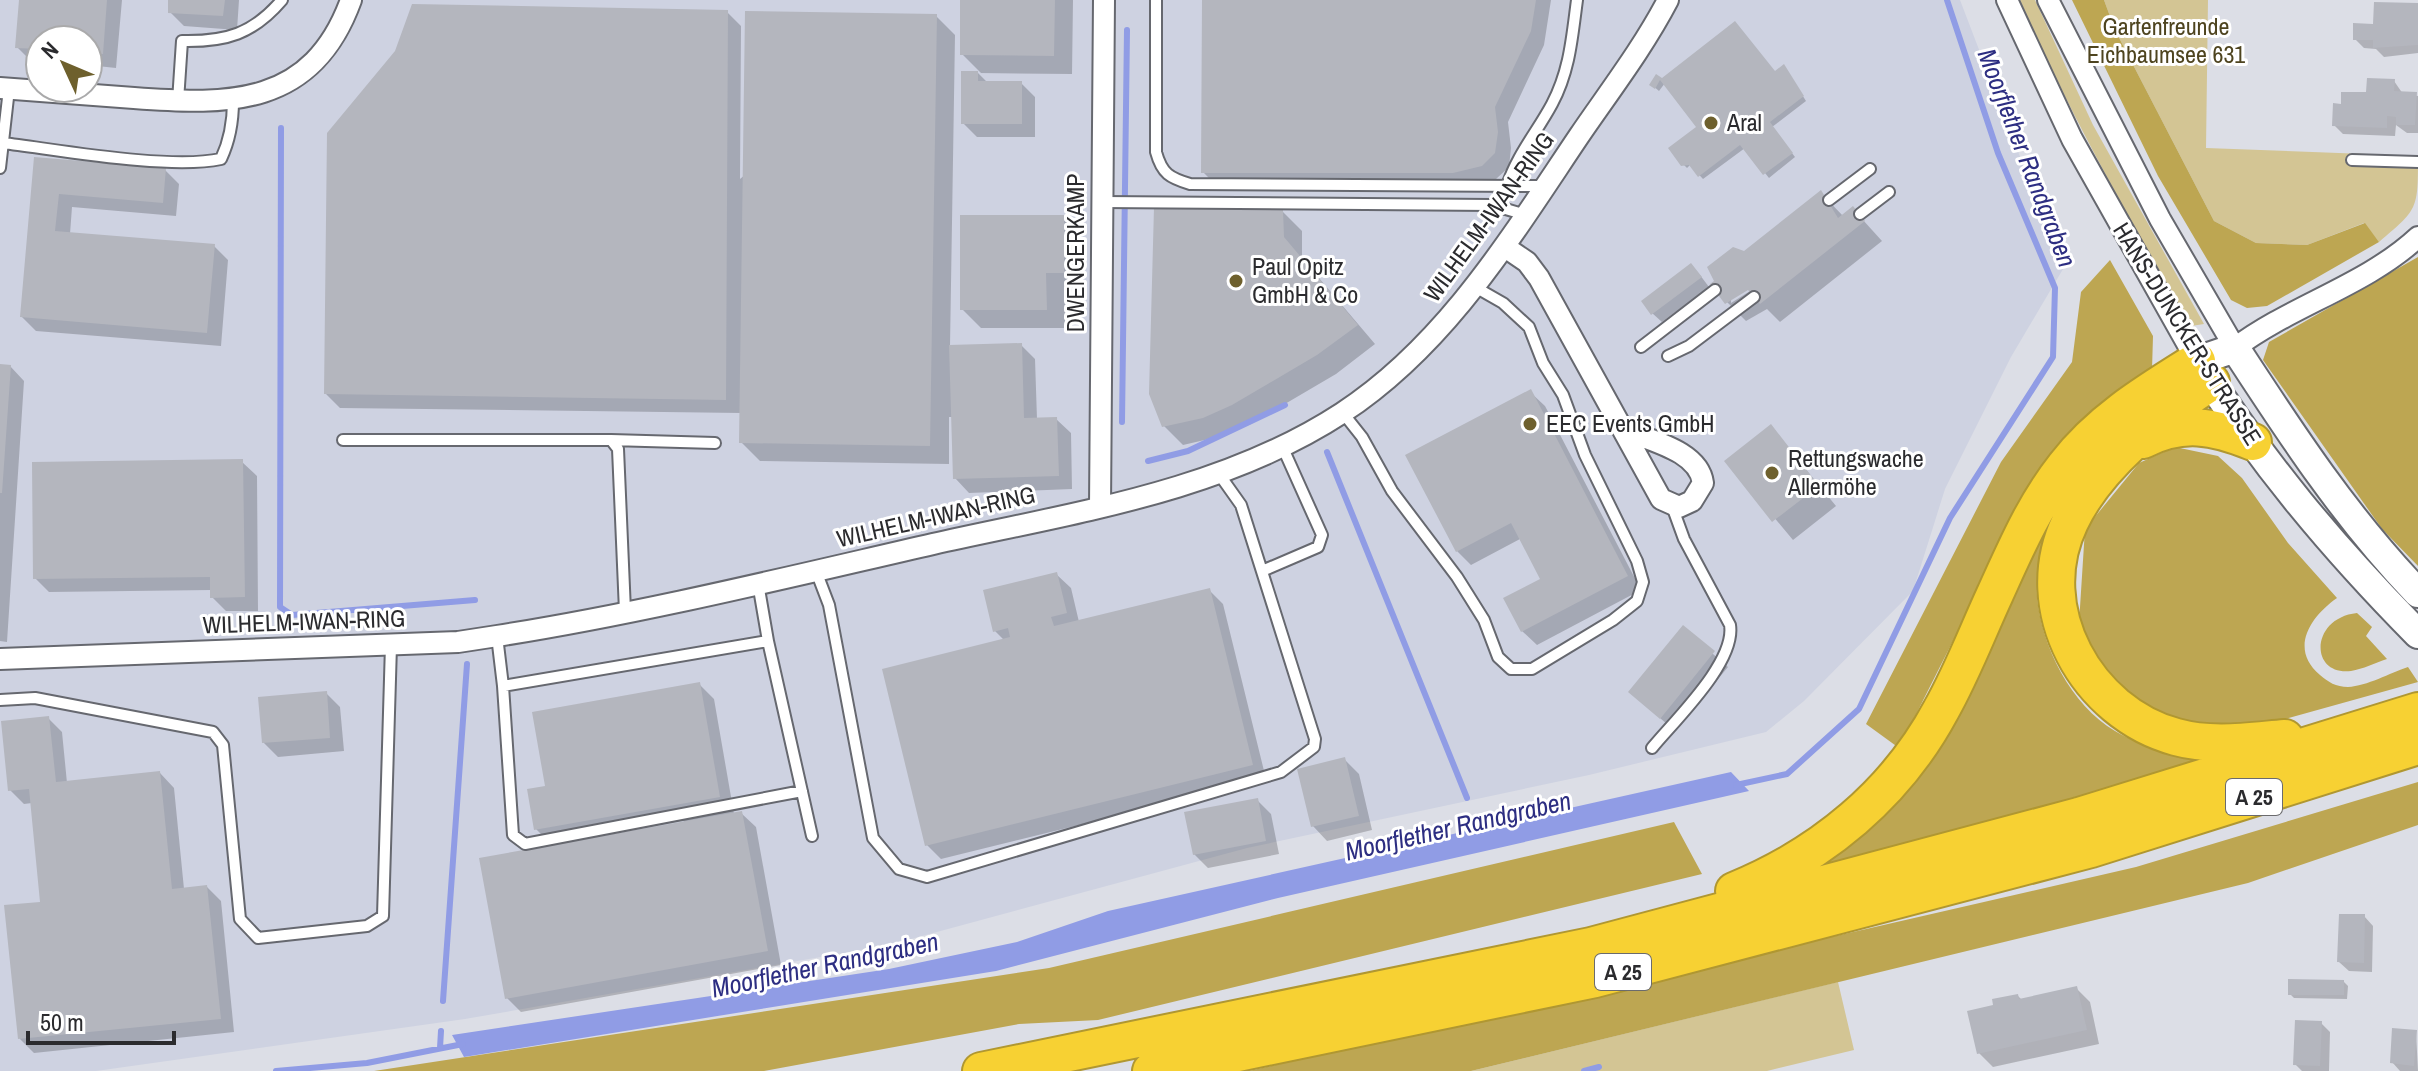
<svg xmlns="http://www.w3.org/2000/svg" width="2418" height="1071" viewBox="0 0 2418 1071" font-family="'Archivo Narrow',sans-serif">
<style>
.built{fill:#ced2e1;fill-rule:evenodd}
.green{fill:#d3c594}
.forest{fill:#bda652}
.water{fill:#909ce5}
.shadow{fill:#0003;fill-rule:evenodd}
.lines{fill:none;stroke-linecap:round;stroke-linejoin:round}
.stream{stroke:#909ce5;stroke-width:6}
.building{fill:#b4b6be}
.lane-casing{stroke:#66686f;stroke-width:14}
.street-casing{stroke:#66686f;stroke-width:24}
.secondary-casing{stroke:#66686f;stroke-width:32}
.highway-casing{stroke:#b09731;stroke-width:40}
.lane{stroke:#fff;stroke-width:10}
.street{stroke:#fff;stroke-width:20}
.secondary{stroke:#fff;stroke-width:28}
.highway{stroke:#f7d133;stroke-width:36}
.poi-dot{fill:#6e602d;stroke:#fff;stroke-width:3}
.labels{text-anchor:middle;stroke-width:6;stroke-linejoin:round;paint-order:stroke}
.shield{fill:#fff;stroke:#6b6b6d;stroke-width:2}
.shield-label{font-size:22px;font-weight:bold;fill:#2b2b2e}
.park-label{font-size:24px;fill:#4e441f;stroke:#fff}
.poi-label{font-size:24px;fill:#2b2b2e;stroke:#fff;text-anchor:start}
.street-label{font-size:24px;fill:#2b2b2e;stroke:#fff}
.water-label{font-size:26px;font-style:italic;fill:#2d2e82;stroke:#fff}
</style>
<rect width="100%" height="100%" fill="#dcdee6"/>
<path class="built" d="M 0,0 L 1960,0 L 2063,269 L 2011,357 L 1945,489 L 1913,591 L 1804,701 L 1766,732 L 1589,775 L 1247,848 L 889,945 L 465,1019 L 96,1071 L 0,1071 ZM 40,40 L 88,40 L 88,88 L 40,88 Z"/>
<path class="green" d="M 2020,0 L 2035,0 L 2093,125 L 2204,324 L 2191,326 C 2129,219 2069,113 2020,0 Z
M 2104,0 L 2208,0 L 2206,148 L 2418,156 C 2418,210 2418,209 2379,242 L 2364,223 L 2307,245 L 2256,243 L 2214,221 L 2115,30 Z
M 1838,982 L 1854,1050 L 1767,1071 L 1471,1071 Z"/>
<path class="forest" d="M 2072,0 L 2104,0 L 2115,30 L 2214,221 L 2256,243 L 2307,245 L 2365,223 L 2379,242 L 2267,306 L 2247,308 L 2231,300 L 2158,176 Z
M 2418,257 L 2418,566 L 2382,529 L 2263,360 L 2269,342 Z
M 2110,260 L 2153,336 L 2152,370 L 2019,510 L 1899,748 L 1866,724 L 2001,462 L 2072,362 L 2081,292 Z
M 2175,447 L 2218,456 L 2242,478 L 2288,543 L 2337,598 C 2310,617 2289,649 2320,675 C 2328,682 2336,687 2348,687 C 2367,686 2390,673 2408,667 L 2418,682 L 2246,730 L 2177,722 L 2129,697 L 2100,663 L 2079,623 L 2085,529 L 2139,463 Z
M 2045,528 C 2042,550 2036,574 2037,596 C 2041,646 2071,705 2115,731 C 2145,749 2183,754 2216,760 L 1820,871 L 1916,779 Z
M 2357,613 L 2372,627 L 2366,636 L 2387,659 C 2375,663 2363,669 2351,671 C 2309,676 2310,618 2357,613 Z
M 2418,782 L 2418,825 L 2248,883 L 1471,1071 L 1249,1071 L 2136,867 Z
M 1674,822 L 1702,874 L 1098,1020 L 1019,1024 L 764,1071 L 374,1071 L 1049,968 Z"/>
<path class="water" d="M 1731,772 L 1749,791 L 1278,898 L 996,971 L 464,1057 L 452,1035 L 889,969 L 1017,942 L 1108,911 Z"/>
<path class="shadow" d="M 21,0 L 122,0 L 116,68 L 88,65 L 88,40 L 40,40 L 40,62 L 31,61 L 17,47 Z
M 170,0 L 239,0 L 237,30 L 184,26 L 170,12 Z
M 962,0 L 1073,0 L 1072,74 L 978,73 L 988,83 L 1021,83 L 1035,97 L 1035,137 L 977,137 L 963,123 L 962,73 L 981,73 L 962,54 Z
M 1204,0 L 1551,0 L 1544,45 L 1508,122 L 1511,148 L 1509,167 L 1496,179 L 1468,187 L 1217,186 L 1203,172 Z
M 2418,6 L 2418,53 L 2384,57 L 2376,49 L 2364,48 L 2355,39 Z
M 727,12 L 741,26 L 740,179 L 936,16 L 955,35 L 950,347 L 1021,345 L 1035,359 L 1037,419 L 1056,419 L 1071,433 L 1072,489 L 969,493 L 955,478 L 953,417 L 949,417 L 949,464 L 760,461 L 741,442 L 741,413 L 340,408 L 326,394 Z
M 1787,71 L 1806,101 L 1772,127 L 1795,157 L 1769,178 L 1745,148 L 1703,179 L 1690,165 L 1687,168 L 1683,164 L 1699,127 L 1665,83 L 1659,91 L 1652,85 L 1657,77 L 1662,81 Z
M 2394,81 L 2403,94 L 2418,96 L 2418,133 L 2407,133 L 2396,125 L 2395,136 L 2343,134 L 2334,125 L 2343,106 Z
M 35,159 L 165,170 L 179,184 L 176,216 L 72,207 L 70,234 L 214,246 L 228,260 L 221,346 L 36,331 L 22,317 Z
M 1821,193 L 1844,217 L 1853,209 L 1882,241 L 1780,322 L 1767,309 L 1746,321 L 1727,302 L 1717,282 L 1744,253 ZM 1755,283 L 1758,286 L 1731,303 L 1731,298 Z
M 1283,212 L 1302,231 L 1302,258 L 1375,344 L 1336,374 L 1251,424 L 1222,436 L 1183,445 L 1164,426 Z
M 1063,217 L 1082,236 L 1082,291 L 1065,291 L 1065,328 L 981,328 L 962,309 Z
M 1700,275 L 1709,287 L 1662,322 L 1652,313 Z
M 0,366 L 10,366 L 24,381 L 7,642 L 0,641 Z
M 1530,392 L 1545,406 L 1641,590 L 1537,645 L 1522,631 L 1543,579 L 1520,539 L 1471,565 L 1457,551 Z
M 1771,427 L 1836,506 L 1793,540 L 1727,461 Z
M 242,462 L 257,476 L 258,611 L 226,611 L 212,597 L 212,590 L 49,592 L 35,578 Z
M 1056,574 L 1071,588 L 1079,622 L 1209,590 L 1223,604 L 1266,779 L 941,859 L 927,845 L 1005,641 L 995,631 Z
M 1683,628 L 1728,667 L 1675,731 L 1630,692 Z
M 700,685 L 714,699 L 734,814 L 741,813 L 756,827 L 781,965 L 521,1012 L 507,998 L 684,823 L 683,819 L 550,843 L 536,829 L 547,788 Z
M 326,693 L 340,707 L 344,751 L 278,757 L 263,742 Z
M 48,718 L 62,732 L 67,783 L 160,773 L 174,788 L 184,889 L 207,887 L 221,901 L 234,1032 L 34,1053 L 20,1039 L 42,903 L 32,803 L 24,804 L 10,790 Z
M 1345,760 L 1359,774 L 1372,830 L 1327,841 L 1313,826 Z
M 1257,800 L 1271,814 L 1279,854 L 1208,868 L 1194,854 Z
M 2364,916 L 2373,926 L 2372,972 L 2349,971 L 2339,962 Z
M 2344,982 L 2348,986 L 2347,999 L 2294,998 L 2290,994 Z
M 2076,988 L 2090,1002 L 2099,1044 L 1993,1067 L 1979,1053 L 1996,1007 L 2018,996 L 2022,1000 Z
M 2321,1023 L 2330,1032 L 2329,1071 L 2302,1071 L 2295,1064 Z
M 2416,1032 L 2418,1071 L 2400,1071 L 2392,1062 Z"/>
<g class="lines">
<path class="stream" d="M 281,128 L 280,607 L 292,615 L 475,600
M 1122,422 L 1127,30
M 1327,452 L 1467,798
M 1148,461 L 1188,451 L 1285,405
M 1736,785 L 1787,774 L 1859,709 L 1950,518 L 2053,357 L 2055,288 L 1998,153 L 1947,0
M 443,1001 L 467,664
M 440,1048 L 441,1031
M 276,1071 L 367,1063 L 463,1044
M 1584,1071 L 1599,1067"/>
</g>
<path class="building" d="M 19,0 L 107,0 L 103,54 L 88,53 L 88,40 L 40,40 L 40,49 L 15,48 Z
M 168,0 L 225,0 L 223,16 L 168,13 Z
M 960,0 L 1055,0 L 1054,56 L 960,55 Z
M 1202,0 L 1536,0 L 1531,31 L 1495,107 L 1498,132 L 1495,153 L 1482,166 L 1453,173 L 1201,173 Z
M 2374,2 L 2418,3 L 2418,45 L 2373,48 L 2373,40 L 2353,40 L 2353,23 L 2373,24 Z
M 412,4 L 728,10 L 726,400 L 324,394 L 327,133 L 395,51 Z
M 745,11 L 937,14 L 930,446 L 739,443 Z
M 1735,21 L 1775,71 L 1784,64 L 1804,96 L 1770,122 L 1793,153 L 1763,175 L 1740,145 L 1698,177 L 1689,165 L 1681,166 L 1668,148 L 1696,127 L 1660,80 L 1655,89 L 1649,85 L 1656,74 L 1662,78 Z
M 961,71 L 978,71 L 978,81 L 1022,81 L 1022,124 L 961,124 Z
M 2367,78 L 2395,79 L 2394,91 L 2417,92 L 2415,125 L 2396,125 L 2396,117 L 2387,116 L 2387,128 L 2332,126 L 2333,103 L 2341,104 L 2341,92 L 2366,92 Z
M 34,157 L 166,168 L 163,203 L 59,194 L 55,231 L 215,244 L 207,333 L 20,317 Z
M 1821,190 L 1838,218 L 1853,206 L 1865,221 L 1760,304 L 1748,290 L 1725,304 L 1710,284 L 1714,281 L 1707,267 L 1733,247 L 1744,251 Z
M 1154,207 L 1283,210 L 1284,237 L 1358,325 L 1317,355 L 1232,405 L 1203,418 L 1162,427 L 1149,394 Z
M 960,215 L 1064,215 L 1064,273 L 1046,273 L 1047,310 L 960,310 Z
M 1691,263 L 1702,277 L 1651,315 L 1641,301 Z
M 1022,343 L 1024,418 L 1057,417 L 1059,476 L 953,479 L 949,345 Z
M 0,364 L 11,365 L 2,493 L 0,493 Z
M 1531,389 L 1628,576 L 1521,632 L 1503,598 L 1540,579 L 1511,523 L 1456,552 L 1405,455 Z
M 1771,424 L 1819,486 L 1772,522 L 1724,461 Z
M 243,459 L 245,597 L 210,598 L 210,577 L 33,579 L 32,462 Z
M 1057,572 L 1067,613 L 1051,617 L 1054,626 L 1210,588 L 1253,765 L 925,846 L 882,669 L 1010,637 L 1008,628 L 993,632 L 983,590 Z
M 1683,625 L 1715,651 L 1660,719 L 1628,692 Z
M 700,682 L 720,797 L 534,830 L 527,789 L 545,786 L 532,712 Z
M 327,691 L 330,738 L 262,743 L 258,697 Z
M 49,716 L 56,782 L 160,771 L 172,889 L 207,885 L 221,1019 L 18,1039 L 4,905 L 40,902 L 29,789 L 8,791 L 1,721 Z
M 1345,757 L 1359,816 L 1311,827 L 1297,769 Z
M 1258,798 L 1266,841 L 1193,855 L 1184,812 Z
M 742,811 L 768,951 L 505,999 L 479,858 Z
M 2339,914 L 2365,914 L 2364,963 L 2337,962 Z
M 2288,979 L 2344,980 L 2344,995 L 2288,995 Z
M 2077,986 L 2087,1030 L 1977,1054 L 1967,1011 L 1993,1005 L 1992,999 L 2018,994 L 2019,999 Z
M 2295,1020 L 2322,1021 L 2320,1066 L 2293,1065 Z
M 2392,1028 L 2417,1030 L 2414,1066 L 2390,1063 Z"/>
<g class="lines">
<defs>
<path id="lane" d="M 1156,0 L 1156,152 C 1162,174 1170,178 1190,184 L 1545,186
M 178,101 L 182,41 C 226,42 253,34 282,0
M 3,143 C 60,150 169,170 221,159 C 230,140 233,122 233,101
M 2352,160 L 2418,162
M 0,168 L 9,89
M 1507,186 C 1517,155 1537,132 1552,104 C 1570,70 1572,37 1577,0
M 1829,200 L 1870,169
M 1102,202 L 1492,205 L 1526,215
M 1860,214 L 1889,192
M 1641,347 L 1715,290
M 1668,356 L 1689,346 L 1754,297
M 1343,413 L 1362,437 L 1392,491 L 1457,577 L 1484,620 L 1498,657 L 1511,669 L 1532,669 L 1613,620 L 1637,601 L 1643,582 L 1637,561 L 1585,455 L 1563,395 L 1543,363 L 1529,327 L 1503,303 L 1475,287
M 343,440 L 611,440 L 618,449 L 625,611
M 611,440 L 715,443
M 816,571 L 829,605 L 873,838 L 899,869 L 927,877 L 1281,772 L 1314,747 L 1315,739 L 1241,505 L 1219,474
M 1262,571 L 1318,547 L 1322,535 L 1282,446
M 497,636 L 503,686 L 768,641 L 758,583
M 768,641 L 812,836
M 503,686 L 513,835 L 525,844 L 802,791
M 0,700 L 35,698 L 213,732 L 223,745 L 240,919 L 258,938 L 367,926 L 383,916 L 391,645
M 1652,748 C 1675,720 1736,662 1730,625 L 1684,539 L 1672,506"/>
<path id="street" d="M 2007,0 L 2072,139 L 2197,361
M 2048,0 L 2160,219 L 2235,348 C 2292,305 2365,286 2418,237
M 0,88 C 45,91 89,95 134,98 C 230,105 312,107 351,0
M 1505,247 L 1527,262 L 1539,278 L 1661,499 L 1679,507 L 1692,501 L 1703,483 C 1699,451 1651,441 1625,430
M 1100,507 L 1104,0
M 0,659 L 458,642 L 497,636 C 643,613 789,577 933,544 C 1071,513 1221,492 1342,413 C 1446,345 1511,237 1579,136 C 1609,92 1643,48 1668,0"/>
<path id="secondary" d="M 2235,348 L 2197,361 C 2262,463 2333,548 2418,634
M 2235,348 C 2291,434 2346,518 2418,593"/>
<path id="highway" d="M 2211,382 C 2160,415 2096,466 2070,522 C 2028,609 2087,713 2176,737 C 2212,747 2249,741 2285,738
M 2143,440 C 2182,420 2214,426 2253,442
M 1734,891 C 1822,855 1896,794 1941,710 C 1962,673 1977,633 1995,594 C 2015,550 2034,505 2065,466 C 2100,420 2149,391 2197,361
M 981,1071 L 1591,946 L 2079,816 L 2418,711
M 1151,1071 L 1595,979 L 2091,849 L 2418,746"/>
</defs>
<use href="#lane" class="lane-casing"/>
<use href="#street" class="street-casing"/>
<use href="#secondary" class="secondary-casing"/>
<use href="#highway" class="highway-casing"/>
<use href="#lane" class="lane"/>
<use href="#street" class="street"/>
<use href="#secondary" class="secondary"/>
<use href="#highway" class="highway"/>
</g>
<g class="poi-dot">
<circle cx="1711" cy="123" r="8"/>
<circle cx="1236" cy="281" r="8"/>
<circle cx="1530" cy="424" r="8"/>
<circle cx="1772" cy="473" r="8"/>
</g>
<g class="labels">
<g class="shield">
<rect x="2226" y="779" width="56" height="36" rx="6"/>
<rect x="1595" y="954" width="56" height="36" rx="6"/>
</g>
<g class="shield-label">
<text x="2254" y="805">A 25</text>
<text x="1623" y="980">A 25</text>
</g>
<g class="park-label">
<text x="2166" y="35">Gartenfreunde<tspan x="2166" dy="28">Eichbaumsee 631</tspan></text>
</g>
<g class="poi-label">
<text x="1727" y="131">Aral</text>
<text x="1252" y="275">Paul Opitz<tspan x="1252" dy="28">GmbH &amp; Co</tspan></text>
<text x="1546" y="432">EEC Events GmbH</text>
<text x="1788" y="467">Rettungswache<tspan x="1788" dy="28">Allermöhe</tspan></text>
</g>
<g class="street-label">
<text transform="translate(1489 217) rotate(-54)" y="8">WILHELM-IWAN-RING</text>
<text transform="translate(1076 253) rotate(-90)" y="8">DWENGERKAMP</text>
<text transform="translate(2187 334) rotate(58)" y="8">HANS-DUNCKER-STRASSE</text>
<text transform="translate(936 517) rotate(-13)" y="8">WILHELM-IWAN-RING</text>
<text transform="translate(304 622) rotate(-2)" y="8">WILHELM-IWAN-RING</text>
</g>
<g class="water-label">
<text transform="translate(2027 158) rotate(69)" y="9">Moorflether Randgraben</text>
<text transform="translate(1458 826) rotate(-13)" y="9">Moorflether Randgraben</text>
<text transform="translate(825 965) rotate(-12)" y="9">Moorflether Randgraben</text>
</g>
</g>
<g transform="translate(64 64) rotate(314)"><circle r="38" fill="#ffffff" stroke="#aaaaab" stroke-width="2"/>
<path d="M0-6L14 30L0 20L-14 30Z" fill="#6e602d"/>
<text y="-12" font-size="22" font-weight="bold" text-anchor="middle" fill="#2b2b2e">N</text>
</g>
<path d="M28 1031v12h146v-12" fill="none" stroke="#2b2b2e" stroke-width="4"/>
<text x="40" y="1031" font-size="24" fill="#2b2b2e" stroke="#ffffff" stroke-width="6" paint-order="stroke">50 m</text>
</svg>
